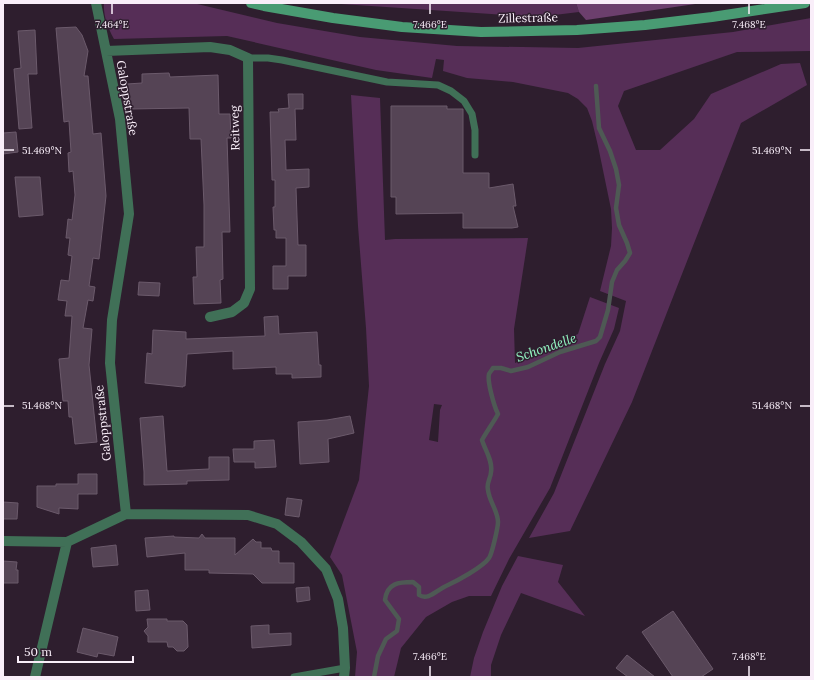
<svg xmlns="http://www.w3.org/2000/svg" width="814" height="680" viewBox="0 0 814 680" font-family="Lora,serif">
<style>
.green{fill:#562e57;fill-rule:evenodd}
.forest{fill:#6c3f6d}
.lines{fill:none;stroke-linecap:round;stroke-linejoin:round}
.stream{stroke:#4e5954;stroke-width:4.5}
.building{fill:#545;stroke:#6b5a6b}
.service{stroke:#407057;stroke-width:7}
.minor{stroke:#407057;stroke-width:10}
.secondary{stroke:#499b73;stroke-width:10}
.ticks{fill:none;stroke:#f9eef9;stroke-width:1.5}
.labels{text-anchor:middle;stroke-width:3;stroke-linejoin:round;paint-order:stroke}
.street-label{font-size:12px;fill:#f9eef9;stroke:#2e1e2e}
.water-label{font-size:13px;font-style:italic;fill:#95f9c5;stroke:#2e1e2e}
.ticks-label{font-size:10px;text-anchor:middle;fill:#f9eef9;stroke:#2e1e2e;stroke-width:3;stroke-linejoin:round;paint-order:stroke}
</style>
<rect width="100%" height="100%" fill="#2e1e2e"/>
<path class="green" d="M 104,3 L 193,3 L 277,23 L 360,37 L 457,46 L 578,48 L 733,32 L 811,18 L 811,51 L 737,52 L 624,91 L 618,106 L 636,150 L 660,150 L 694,119 L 711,94 L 781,64 L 800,63 L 807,85 L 741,123 L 632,402 L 570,531 L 529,538 L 554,493 L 605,364 L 620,331 L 626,301 L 600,291 L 611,246 L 612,228 L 611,209 L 598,146 L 592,121 L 587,108 L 578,99 L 568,93 L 513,82 L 467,78 L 443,71 L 444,60 L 436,59 L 432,78 L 376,70 L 227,36 L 114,39 C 108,28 103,15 104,3 Z
M 326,3 L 576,3 L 579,12 L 538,17 Z
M 351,95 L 380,98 L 385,240 L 395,239 L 528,238 L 514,329 L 515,363 L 578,334 L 590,297 L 619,308 L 614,329 L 599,363 L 550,488 L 509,559 L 491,596 L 469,596 L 452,602 L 426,617 L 401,648 L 394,677 L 355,677 L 357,652 L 342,575 L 330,557 L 359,480 L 369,386 L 366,328 L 358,226 ZM 434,404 L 442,405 L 440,410 L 438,442 L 429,440 Z
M 518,556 L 563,565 L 558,582 L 585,616 L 521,593 L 501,635 L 491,665 L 491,677 L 470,677 L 474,658 L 483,632 L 502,586 Z"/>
<path class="forest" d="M 576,3 L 702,3 L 586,20 L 579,12 Z"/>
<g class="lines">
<path class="stream" d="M 374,677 L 378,656 L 386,639 L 397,631 L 399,619 L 385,600 C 387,583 399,582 413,582 L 419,587 L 419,595 C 428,601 437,590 446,586 C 457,581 483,567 489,558 C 492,554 498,527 498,522 C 498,511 489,501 488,490 C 486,483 491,478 491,472 C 493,461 485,450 482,440 C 487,431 493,423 498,414 C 494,406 487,381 489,374 C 490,372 492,370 493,368 L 501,368 L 511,371 L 528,367 L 560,352 L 596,341 L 600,337 L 608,310 L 612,282 L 617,270 L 625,261 L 630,253 L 627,243 L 619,225 L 616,208 L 619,185 L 616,169 L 610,151 L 599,128 L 596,86"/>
</g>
<path class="building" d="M 76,27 L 82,35 L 88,51 L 84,76 L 88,76 L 93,134 L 101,133 L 106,196 L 99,259 L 93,258 L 89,286 L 95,287 L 93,301 L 88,300 L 83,328 L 92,329 L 89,365 L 97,442 L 75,444 L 72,417 L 69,417 L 68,401 L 63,401 L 59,359 L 69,358 L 72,316 L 65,316 L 67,301 L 58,300 L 61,280 L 69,281 L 72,256 L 68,255 L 70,238 L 66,238 L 68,219 L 72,220 L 75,195 L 73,171 L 69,172 L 68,153 L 71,152 L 69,121 L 64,122 L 56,28 Z
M 35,30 L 37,74 L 28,74 L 32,128 L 19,129 L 14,69 L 21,68 L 18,31 Z
M 169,73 L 170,77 L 218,75 L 219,114 L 230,114 L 231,138 L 227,138 L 230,232 L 222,232 L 223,279 L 220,280 L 221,303 L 194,304 L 193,277 L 197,277 L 196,247 L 204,247 L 204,205 L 201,139 L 190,139 L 189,108 L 131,109 L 127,84 L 142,83 L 142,74 Z
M 288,94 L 303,94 L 303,109 L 295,109 L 296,140 L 285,140 L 286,170 L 309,169 L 309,187 L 296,188 L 298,245 L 306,245 L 306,276 L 288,276 L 288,289 L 273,289 L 273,266 L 286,266 L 286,238 L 276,238 L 276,230 L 274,230 L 273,207 L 275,207 L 275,180 L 272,180 L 270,112 L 279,112 L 278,109 L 289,108 Z
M 391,106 L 447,106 L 447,109 L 463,109 L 463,173 L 489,173 L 489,188 L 513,184 L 516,206 L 513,206 L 518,227 L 512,228 L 463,228 L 463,213 L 396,214 L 396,197 L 391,197 Z
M 16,132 L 18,152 L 3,154 L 3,133 Z
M 15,177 L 40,177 L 43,215 L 19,217 Z
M 139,282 L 160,283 L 159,296 L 138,295 Z
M 278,316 L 279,334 L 317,332 L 319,365 L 321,365 L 321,377 L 292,378 L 292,374 L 276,374 L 276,367 L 233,369 L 233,351 L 187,354 L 185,386 L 183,386 L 183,387 L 145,383 L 147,353 L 152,354 L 153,330 L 186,332 L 186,339 L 265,336 L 264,317 Z
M 163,416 L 167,471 L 209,469 L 209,457 L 229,457 L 229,480 L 187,481 L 187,484 L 144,485 L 144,472 L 140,418 Z
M 350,416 L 354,433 L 328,439 L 329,462 L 300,464 L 298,422 L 327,420 Z
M 274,440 L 276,467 L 255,468 L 255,462 L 234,462 L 233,449 L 254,449 L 254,441 Z
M 78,474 L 97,474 L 97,494 L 78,494 L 78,509 L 59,508 L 59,514 L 37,507 L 37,486 L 56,486 L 56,484 L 78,484 Z
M 287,498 L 302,500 L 299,517 L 285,515 Z
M 3,502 L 18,503 L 17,519 L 3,519 Z
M 202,534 L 205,538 L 235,538 L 235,555 L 253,539 L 256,542 L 261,542 L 261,548 L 271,548 L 272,551 L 279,551 L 279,563 L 294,563 L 294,583 L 262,583 L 253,574 L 209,573 L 209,570 L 185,570 L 185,553 L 147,557 L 145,538 L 174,536 L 174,537 L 199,538 Z
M 116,545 L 118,565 L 93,567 L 91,548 Z
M 3,561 L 17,562 L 16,570 L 18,570 L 18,583 L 3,583 Z
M 309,587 L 310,600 L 297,602 L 296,588 Z
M 148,590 L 150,610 L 136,611 L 135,591 Z
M 673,611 L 713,669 L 701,677 L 673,677 L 642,632 Z
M 147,619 L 167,619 L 167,621 L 183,621 L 187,625 L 188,647 L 184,651 L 177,651 L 173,647 L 168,647 L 167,642 L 148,642 L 148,636 L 144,631 L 148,627 Z
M 269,625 L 269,634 L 291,633 L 291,645 L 252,648 L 251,626 Z
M 83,628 L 118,637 L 114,656 L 98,653 L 97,657 L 77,652 Z
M 627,655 L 655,677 L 628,677 L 616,668 Z"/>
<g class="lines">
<path class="service" d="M 248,58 L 268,58 L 282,60 L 387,82 L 438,85 L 451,91 L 464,101 L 472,114 L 475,130 L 475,155
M 294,677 L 345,668"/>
<path class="minor" d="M 96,3 L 120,119 L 129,214 L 112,320 L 110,363 L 126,514 L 248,515 L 277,524 L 301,542 L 326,569 L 338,599 L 343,628 L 345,668 L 344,677
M 106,51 L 210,47 L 230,50 L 248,58 L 250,289 L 244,303 L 232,312 L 210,317
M 3,541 L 67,542
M 35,677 L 67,542 L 126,514"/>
<path class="secondary" d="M 251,3 L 264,6 L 333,18 L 402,27 L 481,32 L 577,30 L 645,25 L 712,17 L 805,3"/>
</g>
<path class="ticks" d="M 112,4 L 112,14M 430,4 L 430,14M 749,4 L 749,14M 4,150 L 14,150M 800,150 L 810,150M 4,406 L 14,406M 800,406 L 810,406M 430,666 L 430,676M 749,666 L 749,676"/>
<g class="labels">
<g class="street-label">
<text transform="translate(528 18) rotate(-1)" y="4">Zillestraße</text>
<text transform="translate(127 98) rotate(80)" y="4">Galoppstraße</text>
<text transform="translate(235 128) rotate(-91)" y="4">Reitweg</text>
<text transform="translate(103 423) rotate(-96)" y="4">Galoppstraße</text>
</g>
<g class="water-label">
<text transform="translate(546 347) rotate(-19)" y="5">Schondelle</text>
</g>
</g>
<g class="ticks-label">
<text x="112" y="28">7.464°E</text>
<text x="430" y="28">7.466°E</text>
<text x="749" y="28">7.468°E</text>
<text x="42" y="154">51.469°N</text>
<text x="772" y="154">51.469°N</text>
<text x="42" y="409">51.468°N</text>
<text x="772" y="409">51.468°N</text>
<text x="430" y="660">7.466°E</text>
<text x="749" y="660">7.468°E</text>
</g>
<rect width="814" height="680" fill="none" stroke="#f9eef9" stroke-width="8"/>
<path d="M18 656v6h115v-6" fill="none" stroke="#f9eef9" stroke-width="2"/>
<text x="24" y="656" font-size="12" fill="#f9eef9" stroke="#2e1e2e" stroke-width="3" paint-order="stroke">50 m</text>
</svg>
